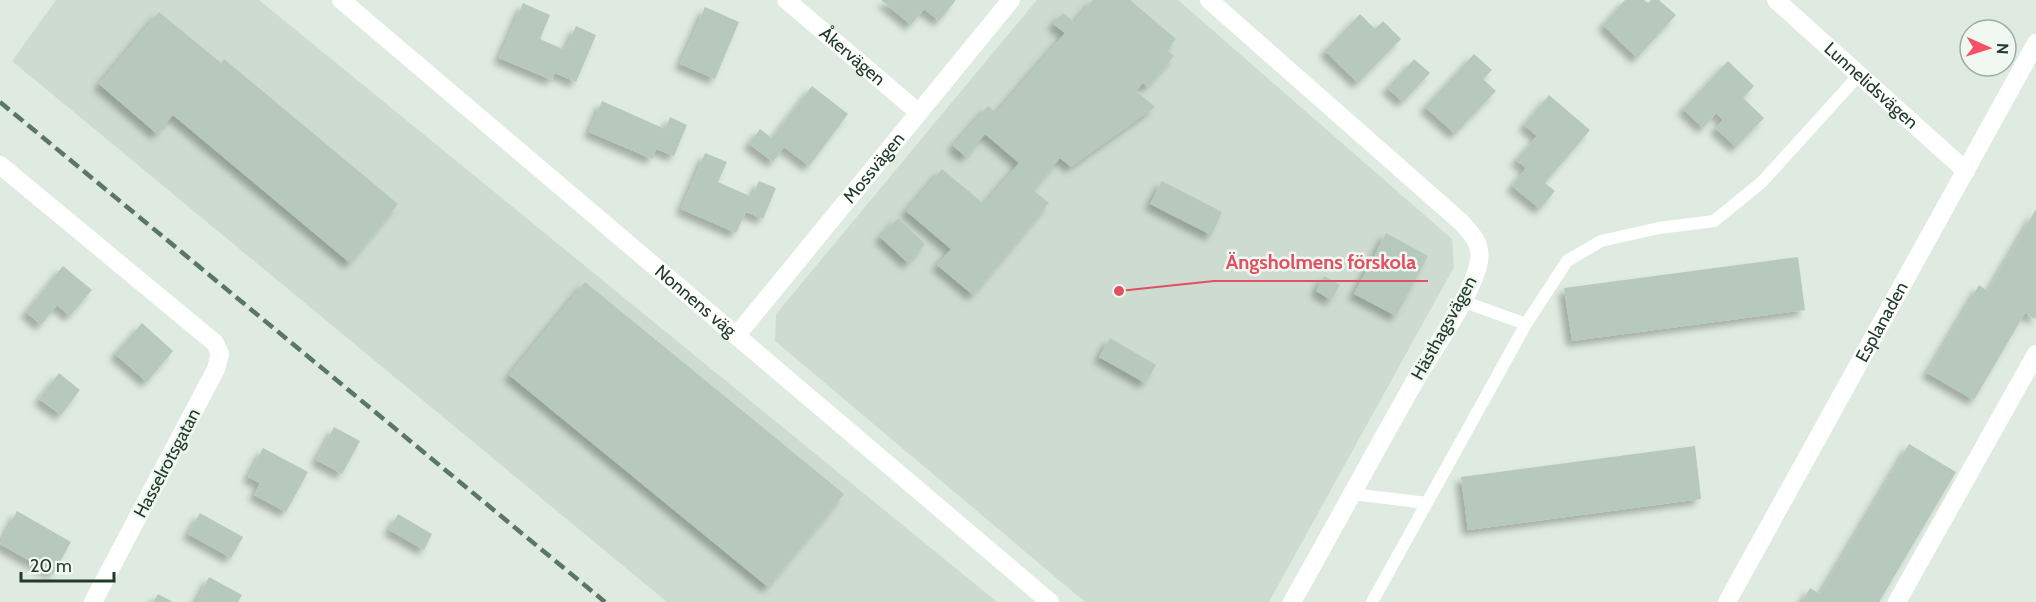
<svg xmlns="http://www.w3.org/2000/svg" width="2036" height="602" viewBox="0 0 2036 602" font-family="Cabin,sans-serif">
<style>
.built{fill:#cddbd0}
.building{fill:#b7c9bc;filter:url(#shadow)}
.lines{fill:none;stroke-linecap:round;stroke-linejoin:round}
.service{stroke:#fff;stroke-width:12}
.minor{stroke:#fff;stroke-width:18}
.tertiary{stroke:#fff;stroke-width:18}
.rail{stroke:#5a7764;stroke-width:4.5;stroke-dasharray:12 6;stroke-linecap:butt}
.labels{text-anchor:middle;stroke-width:5;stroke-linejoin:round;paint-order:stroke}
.street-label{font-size:18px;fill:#203b29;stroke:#f0f8f1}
.leader{fill:none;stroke:#e24f61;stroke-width:2}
.callout-dot{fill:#e24f61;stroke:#f0f8f1;stroke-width:2}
.callout-label{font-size:20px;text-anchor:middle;font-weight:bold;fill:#e24f61;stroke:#f0f8f1;stroke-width:5;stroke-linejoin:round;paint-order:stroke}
</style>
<defs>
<filter id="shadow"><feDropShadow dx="-5.5" dy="5.5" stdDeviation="3" flood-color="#0004"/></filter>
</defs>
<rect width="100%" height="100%" fill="#dfebe1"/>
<path class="built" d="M 56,0 L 259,0 L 997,602 L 667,602 L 12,61 Z
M 1037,0 L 1178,0 L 1452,239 L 1454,267 L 1269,602 L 1085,602 L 775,341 L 776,314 Z"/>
<path class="building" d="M 881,0 L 956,0 L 939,21 L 924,9 L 911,25 Z
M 1093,0 L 1130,0 L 1176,39 L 1167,50 L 1174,56 L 1147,87 L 1143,83 L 1136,91 L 1155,107 L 1071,167 L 1060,158 L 1033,190 L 1049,203 L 973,295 L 937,265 L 951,249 L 906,211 L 942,169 L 984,204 L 1019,163 L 985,134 L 966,157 L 953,146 L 988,106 L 996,113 L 1065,33 L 1053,24 L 1063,13 L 1074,22 Z
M 1625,0 L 1644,0 L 1648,3 L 1651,0 L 1659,0 L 1676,15 L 1637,58 L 1603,25 Z
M 523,3 L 550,15 L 540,39 L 565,50 L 576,26 L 596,35 L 576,82 L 555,73 L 552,80 L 499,58 Z
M 705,7 L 739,22 L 715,79 L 680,64 Z
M 159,12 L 221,63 L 224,59 L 398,204 L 350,263 L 173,115 L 157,134 L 99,84 Z
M 1360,14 L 1375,29 L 1383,21 L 1401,39 L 1358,83 L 1325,51 Z
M 1474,54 L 1492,70 L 1483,79 L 1496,91 L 1455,134 L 1425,107 Z
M 1414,59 L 1430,73 L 1403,102 L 1387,88 Z
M 1728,61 L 1754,86 L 1743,98 L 1764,118 L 1736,147 L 1715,128 L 1723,120 L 1716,113 L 1703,128 L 1683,109 Z
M 812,86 L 848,114 L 809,166 L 784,147 L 773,162 L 749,144 L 760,129 L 772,138 Z
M 1549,95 L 1590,130 L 1545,183 L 1555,191 L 1540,209 L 1512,186 L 1526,168 L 1516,160 L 1537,136 L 1524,125 Z
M 602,101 L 665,129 L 670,117 L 687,125 L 674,156 L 656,149 L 652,159 L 589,132 Z
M 705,153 L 727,162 L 718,182 L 752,197 L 759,181 L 776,188 L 763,219 L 746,212 L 736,233 L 681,209 Z
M 1162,181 L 1222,212 L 1211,235 L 1150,204 Z
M 2036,209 L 2036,318 L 2035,319 L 2025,313 L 1974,400 L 1927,373 L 1979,285 L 1988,291 Z
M 898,218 L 925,244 L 908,263 L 880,237 Z
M 1386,233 L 1428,256 L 1396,316 L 1354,294 Z
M 1798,257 L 1805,310 L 1572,341 L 1564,288 Z
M 63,266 L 92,290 L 70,316 L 57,305 L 41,325 L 26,312 Z
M 1324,276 L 1340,285 L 1331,300 L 1316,291 Z
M 585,282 L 844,494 L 768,587 L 509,375 Z
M 142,323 L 173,351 L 147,382 L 115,354 Z
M 1110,338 L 1156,365 L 1145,383 L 1099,357 Z
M 59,373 L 80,390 L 61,415 L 39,399 Z
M 334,427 L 360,441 L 342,474 L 316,460 Z
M 1909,444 L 1956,472 L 1879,602 L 1802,602 L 1810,588 L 1820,594 Z
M 1695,446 L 1701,499 L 1468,530 L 1461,477 Z
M 263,448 L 308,472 L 286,512 L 254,495 L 260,483 L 248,477 Z
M 17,511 L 71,542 L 53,574 L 0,544 Z
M 200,513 L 243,537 L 231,558 L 188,534 Z
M 398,514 L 432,534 L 424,550 L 389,530 Z
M 209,577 L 242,595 L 238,602 L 196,602 Z
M 158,594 L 173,602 L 153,602 Z"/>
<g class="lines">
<path class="service" d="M 1462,301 L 1526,324
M 1352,494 L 1427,503
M 1372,602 L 1526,324 L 1567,261 L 1601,241 L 1659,228 L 1714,221 L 1762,182 L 1859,75"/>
<g class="minor">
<path id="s1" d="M 341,0 L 1050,602"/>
<path id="s2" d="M 786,0 L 918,112"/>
<path d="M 1209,0 L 1461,222 C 1472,234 1482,244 1479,261 C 1474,291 1436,346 1419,374 C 1376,449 1335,526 1292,602"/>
<path id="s3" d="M 1776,0 L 1966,171"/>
<path d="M 0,165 L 215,343 L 220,354 L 216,369 L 93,602"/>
<path id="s4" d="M 737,335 L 1011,0"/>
<path d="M 1897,602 L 2036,354"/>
</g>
<path class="tertiary" id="s5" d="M 1727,602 L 2036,43"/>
<path class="rail" d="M 0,102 L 605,602"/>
</g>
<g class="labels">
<g class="street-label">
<text dy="6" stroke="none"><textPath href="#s2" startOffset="87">Åkervägen</textPath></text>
<text dy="6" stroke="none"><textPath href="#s3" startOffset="128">Lunnelidsvägen</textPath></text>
<text dy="6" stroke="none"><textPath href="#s4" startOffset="216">Mossvägen</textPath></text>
<text dy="6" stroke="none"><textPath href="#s1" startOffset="465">Nonnens väg</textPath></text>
<text dy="6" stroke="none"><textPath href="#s5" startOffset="320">Esplanaden</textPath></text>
<text transform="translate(1444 328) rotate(-61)" y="6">Hästhagsvägen</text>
<text transform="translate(167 463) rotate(-62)" y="6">Hasselrotsgatan</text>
</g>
</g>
<path class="leader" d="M1119 291L1214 281H1428"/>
<circle class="callout-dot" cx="1119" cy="291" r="6"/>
<g class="callout-label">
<text x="1321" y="269">Ängsholmens förskola</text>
</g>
<g transform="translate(1988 48) rotate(93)"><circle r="28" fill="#f0f8f1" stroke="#9daca1" stroke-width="1.5"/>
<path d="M0-4.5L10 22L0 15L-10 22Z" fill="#f75167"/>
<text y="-9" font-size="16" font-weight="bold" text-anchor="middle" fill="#203b29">N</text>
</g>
<path d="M21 572v9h93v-9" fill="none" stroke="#203b29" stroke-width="3"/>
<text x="30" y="572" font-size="18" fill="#203b29" stroke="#f0f8f1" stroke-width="4.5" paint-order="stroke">20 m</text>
</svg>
